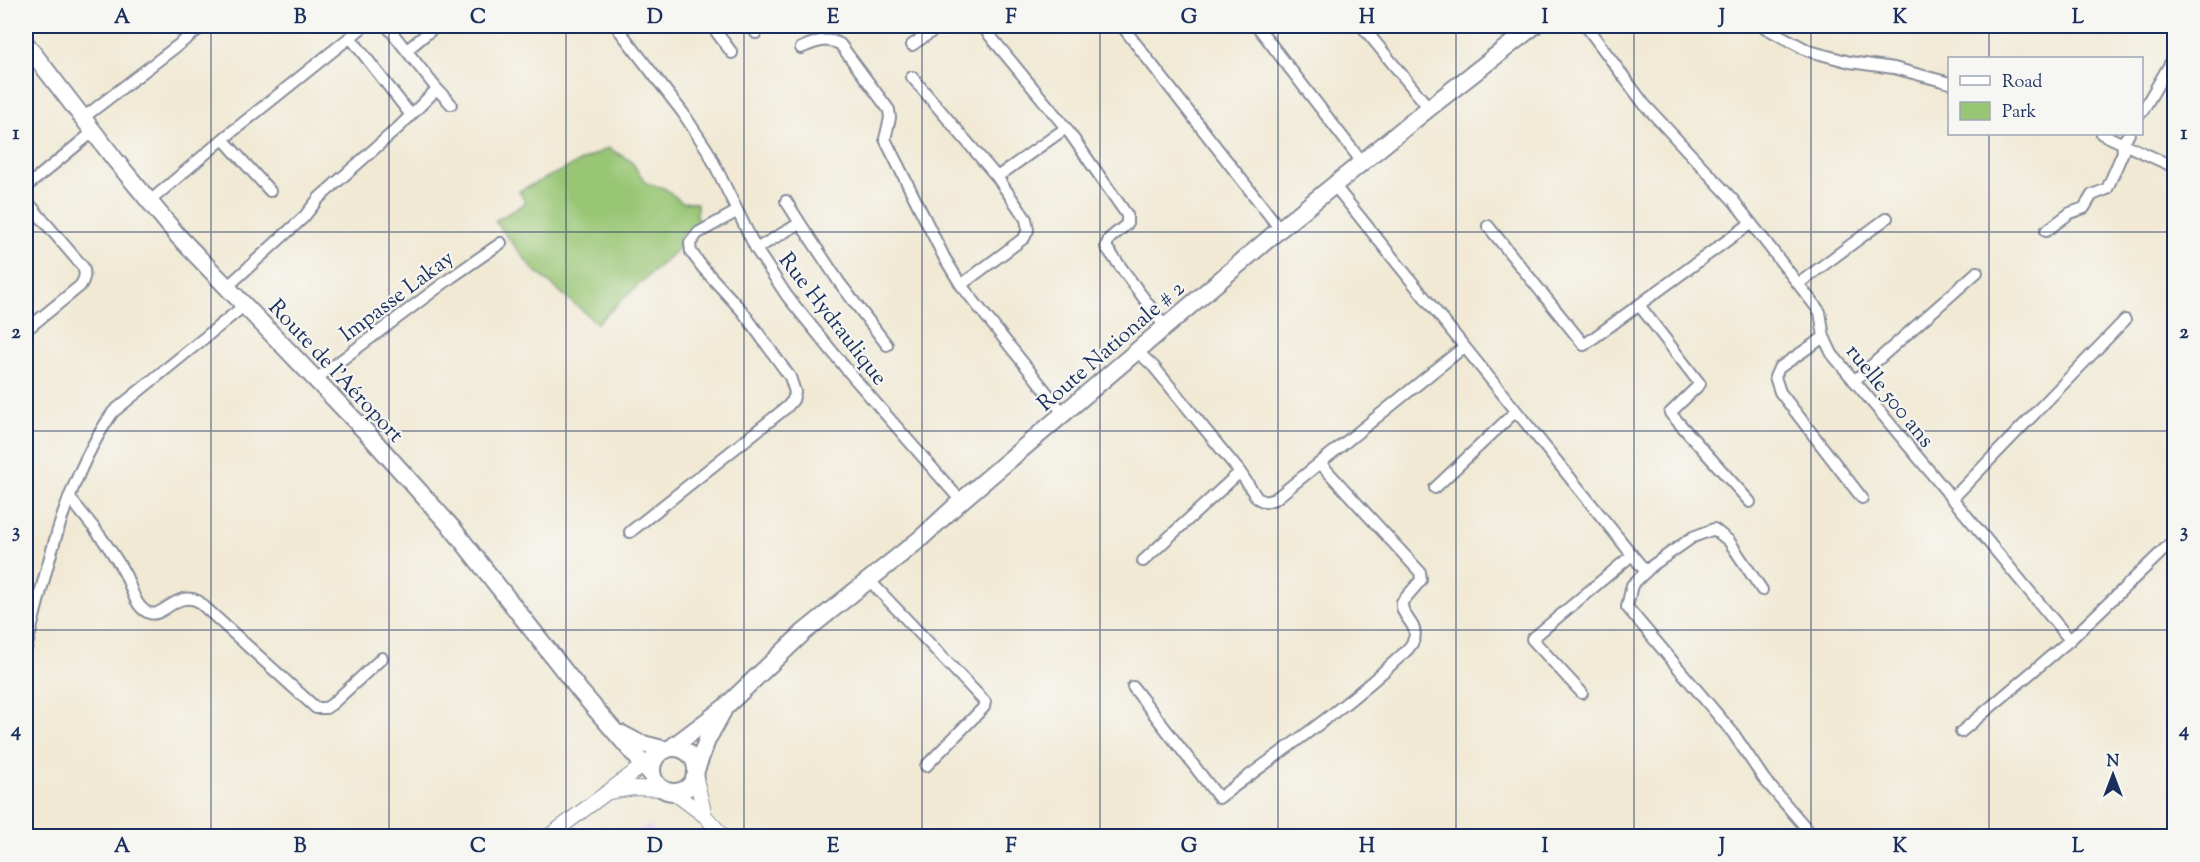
<svg xmlns="http://www.w3.org/2000/svg" width="2200" height="862" viewBox="0 0 2200 862" font-family="'Sorts Mill Goudy',serif">
<style>
.built{fill:#e9d1ed}
.green{fill:#99c674;stroke:#5a7a69;stroke-width:1.5}
.lines{fill:none;stroke-linecap:round;stroke-linejoin:round}
.street-casing{stroke:#868c99;stroke-width:14}
.secondary-casing{stroke:#868c99;stroke-width:16}
.primary-casing{stroke:#868c99;stroke-width:20}
.street{stroke:#fff;stroke-width:10}
.secondary{stroke:#fff;stroke-width:14}
.primary{stroke:#fff;stroke-width:16}
.grid{fill:none;stroke:#1b2f5e;stroke-width:1.5;stroke-opacity:0.55}
.labels{text-anchor:middle;stroke-width:4.5;stroke-linejoin:round;paint-order:stroke}
.street-label{font-size:22px;fill:#1b2f5e;stroke:#f6f6f2}
.neatline{fill:none;stroke:#1b2f5e;stroke-width:2}
.grid-label{font-size:20px;text-anchor:middle;font-weight:bold;fill:#1b2f5e}
</style>
<rect width="100%" height="100%" fill="#f6f6f2"/>
<filter id="ink" filterUnits="userSpaceOnUse"><feTurbulence type="fractalNoise" baseFrequency=".0167" numOctaves="2"/><feDisplacementMap in="SourceGraphic" scale="12" xChannelSelector="R" yChannelSelector="G"/><feConvolveMatrix kernelMatrix="1 2 1 2 8 2 1 2 1" color-interpolation-filters="sRGB"/></filter>
<filter id="wash" filterUnits="userSpaceOnUse"><feTurbulence type="fractalNoise" baseFrequency=".008" numOctaves="4" result="noise"/><feDisplacementMap in="SourceGraphic" scale="24" xChannelSelector="R" yChannelSelector="G"/><feGaussianBlur stdDeviation="1.35" result="paint"/><feColorMatrix in="noise" values="0 0 0 0 0 0 0 0 0 0 0 0 0 0 0 0 0 1.4 0 .05"/><feComposite in="paint" operator="in"/></filter>
<g filter="url(#wash)">
<rect width="100%" height="100%" fill="#f1e9d4"/>
<path class="built" d="M 649,825 L 660,836 L 626,836 Z"/>
<path class="green" d="M 608,148 L 631,161 L 646,183 L 664,188 L 682,202 L 697,203 L 697,225 L 680,235 L 678,249 L 597,323 L 532,268 L 495,221 L 526,203 L 519,191 Z"/>
</g>
<g filter="url(#ink)">
<g class="lines">
<defs>
<path id="street" d="M 616,26 L 683,113 L 708,151 L 756,249 L 787,296 L 848,371 L 961,501
M 712,26 L 732,53
M 751,26 L 756,33
M 982,26 L 1066,128 L 1127,215 L 1127,224 L 1109,239 L 1106,247 L 1165,327
M 1122,26 L 1280,229
M 1257,26 L 1362,162
M 1362,26 L 1429,108
M 1586,26 L 1644,104 L 1733,200 L 1820,312 L 1824,337 L 1832,354 L 2070,640
M 1762,26 L 1809,51 L 1850,62 L 1894,68 L 1950,83
M 350,37 L 410,114
M 912,45 L 940,26
M 801,48 C 815,42 825,37 840,44 L 889,110 L 890,118 L 885,139 L 944,257 L 961,285 L 1064,414
M 407,50 L 436,26
M 912,77 L 997,177 L 1026,219 L 1028,230 L 1024,238 L 961,285
M 437,89 L 451,104
M 2142,112 L 2174,57
M 83,118 L 203,26
M 2102,134 L 2174,167
M 223,139 L 270,191
M 997,177 L 1066,128
M 1334,185 L 1646,572
M 26,187 L 94,131
M 26,200 L 83,267 C 86,274 85,279 80,286 L 26,330
M 150,201 L 223,139 L 364,26
M 786,201 L 800,223
M 1488,226 L 1584,345 L 1751,223
M 2046,231 L 2070,213 L 2084,208 L 2092,195 L 2107,189 L 2123,152 L 2122,143 L 2129,134
M 756,249 L 800,223 L 839,282 L 887,345
M 1798,284 L 1887,218
M 227,287 L 304,217 L 319,198 L 399,127 L 437,89 L 387,26
M 1639,305 L 1700,384 L 1670,413 L 1750,502
M 1824,337 L 1779,368 L 1775,377 L 1780,392 L 1862,498
M 1137,351 L 1154,367 L 1240,472
M 316,379 L 452,277 L 501,243
M 1854,381 L 1977,272
M 1435,488 L 1516,411
M 69,497 C 89,522 111,547 126,576 C 131,587 135,606 147,612 C 162,621 175,590 198,601 L 316,708 L 326,708 L 332,704 L 382,658
M 1952,499 L 2125,320
M 630,532 L 787,407 L 793,400 L 795,392 L 790,377 L 743,312 L 703,268 L 691,252 L 690,243 L 698,233 L 736,212
M 1143,561 L 1240,472 L 1257,498 L 1265,502 L 1275,499 L 1464,347
M 869,580 L 985,702 L 984,707 L 926,766
M 1762,590 L 1729,541 L 1714,529 L 1693,537 L 1653,565 L 1632,585 L 1627,607 L 1733,733 L 1764,779 L 1813,836
M 26,649 C 47,568 64,483 113,412 L 245,305
M 1133,687 L 1219,798 C 1277,754 1339,713 1393,663 C 1400,656 1411,649 1414,639 C 1419,624 1400,617 1402,602 L 1421,580 L 1420,572 L 1320,463
M 1582,693 L 1532,639 L 1632,555
M 1961,732 L 2070,640 L 2174,540"/>
<path id="secondary" d="M 695,775 L 705,816
M 608,792 L 634,788 L 663,789
M 673,792 L 705,816 L 723,836
M 549,836 L 661,752"/>
<path id="primary" d="M 26,44 L 116,161 L 178,236 L 367,433 L 453,529 L 580,691 L 653,776
M 622,734 L 639,743 L 666,750
M 671,748 L 724,708 L 804,632 L 920,539 L 961,501 L 1280,229 L 1429,108 L 1534,26
M652 770a22 22 0 1 1 44 0a22 22 0 1 1-44 0Z
M 696,770 L 707,740 L 723,711"/>
</defs>
<use href="#street" class="street-casing"/>
<use href="#secondary" class="secondary-casing"/>
<use href="#primary" class="primary-casing"/>
<use href="#street" class="street"/>
<use href="#secondary" class="secondary"/>
<use href="#primary" class="primary"/>
</g>
</g>
<path class="grid" d="M 211,26 L 211,836M 389,26 L 389,836M 566,26 L 566,836M 744,26 L 744,836M 922,26 L 922,836M 1100,26 L 1100,836M 1278,26 L 1278,836M 1456,26 L 1456,836M 1634,26 L 1634,836M 1811,26 L 1811,836M 1989,26 L 1989,58M 1989,134 L 1989,836M 26,232 L 2174,232M 26,431 L 2174,431M 26,630 L 2174,630"/>
<g class="labels">
<g class="street-label">
<text transform="translate(396 295) rotate(-37)" y="8">Impasse Lakay</text>
<text transform="translate(834 318) rotate(52)" y="8">Rue Hydraulique</text>
<text transform="translate(1110 345) rotate(-41)" y="8">Route Nationale # 2</text>
<text transform="translate(337 370) rotate(47)" y="8">Route de l’Aéroport</text>
<text transform="translate(1891 395) rotate(51)" y="8">ruelle 500 ans</text>
</g>
</g>
<rect width="2200" height="862" fill="none" stroke="#f6f6f2" stroke-width="66"/>
<rect x="1948" y="57" width="195" height="78" fill="#f6f6f2" stroke="#9ea6b7" stroke-width="1.5"/>
<rect x="1960" y="76" width="30" height="9" fill="#ffffff" stroke="#9ea6b7" stroke-width="1.5"/>
<text x="2002" y="87" font-size="18" fill="#1b2f5e">Road</text>
<rect x="1960" y="102" width="30" height="18" fill="#99c674" stroke="#9ea6b7" stroke-width="1.5"/>
<text x="2002" y="117" font-size="18" fill="#1b2f5e">Park</text>
<g transform="translate(2113 775)" stroke="#f6f6f2" stroke-width="4.5" paint-order="stroke">
<path d="M0-4.5L10 22L0 15L-10 22Z" fill="#1b2f5e"/>
<text y="-9" font-size="16" font-weight="bold" text-anchor="middle" fill="#1b2f5e">N</text>
</g>
<rect x="33" y="33" width="2134" height="796" class="neatline"/>
<g class="grid-label">
<text x="122" y="23">A</text>
<text x="300" y="23">B</text>
<text x="478" y="23">C</text>
<text x="655" y="23">D</text>
<text x="833" y="23">E</text>
<text x="1011" y="23">F</text>
<text x="1189" y="23">G</text>
<text x="1367" y="23">H</text>
<text x="1545" y="23">I</text>
<text x="1722" y="23">J</text>
<text x="1900" y="23">K</text>
<text x="2078" y="23">L</text>
<text x="16" y="139">1</text>
<text x="2184" y="139">1</text>
<text x="16" y="338">2</text>
<text x="2184" y="338">2</text>
<text x="16" y="537">3</text>
<text x="2184" y="537">3</text>
<text x="16" y="736">4</text>
<text x="2184" y="736">4</text>
<text x="122" y="852">A</text>
<text x="300" y="852">B</text>
<text x="478" y="852">C</text>
<text x="655" y="852">D</text>
<text x="833" y="852">E</text>
<text x="1011" y="852">F</text>
<text x="1189" y="852">G</text>
<text x="1367" y="852">H</text>
<text x="1545" y="852">I</text>
<text x="1722" y="852">J</text>
<text x="1900" y="852">K</text>
<text x="2078" y="852">L</text>
</g>
</svg>
